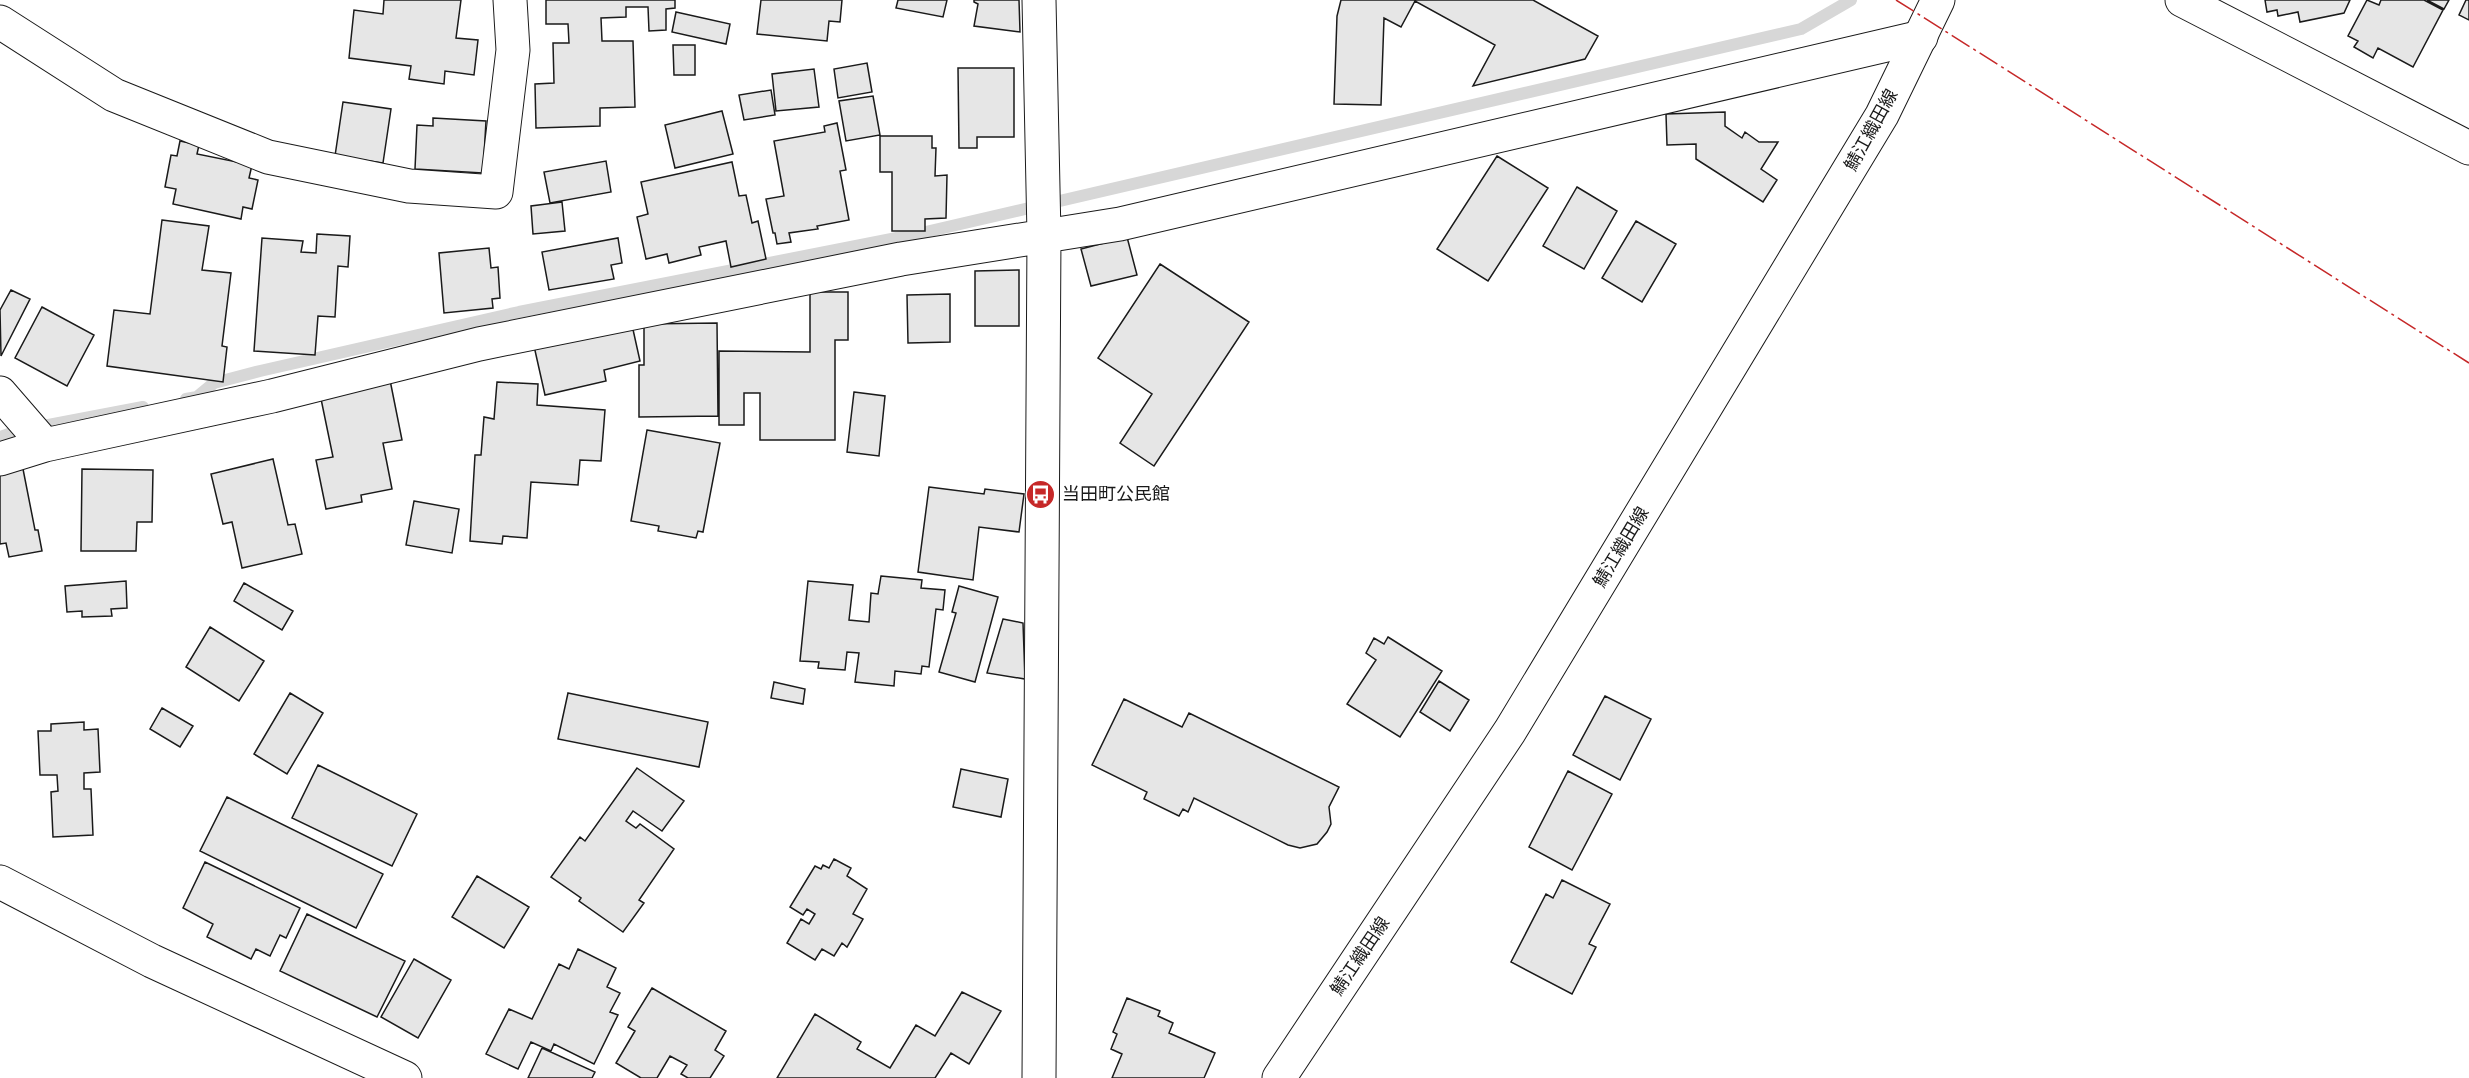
<svg xmlns="http://www.w3.org/2000/svg" width="2469" height="1078" viewBox="0 0 2469 1078" font-family="'Sofia Sans Condensed','Noto Sans JP',sans-serif">
<style>
.lines{fill:none;stroke-linecap:round;stroke-linejoin:round}
.stream{stroke:#d7d7d7;stroke-width:12}
.building{fill:#e6e6e6;stroke:#1a1a1a;stroke-width:1.5}
.minor-casing{stroke:#1a1a1a;stroke-width:35}
.major-casing{stroke:#1a1a1a;stroke-width:35}
.minor{stroke:#fff;stroke-width:33}
.major{stroke:#fff;stroke-width:33}
.power{stroke:#c62828;stroke-width:1.5;stroke-dasharray:21 4.5 3 4.5;stroke-linecap:butt}
.labels{text-anchor:middle;stroke-width:4.5;stroke-linejoin:round;paint-order:stroke}
.street-label{font-size:18px;fill:#1a1a1a;stroke:#fff}
.poi-label{font-size:18px;fill:#1a1a1a;stroke:#fff;text-anchor:start}
</style>
<rect width="100%" height="100%" fill="#fff"/>
<g class="lines">
<path class="stream" d="M 186,399 L 197,397 L 214,383 L 260,371 L 519,312 L 917,234 L 1801,29 L 1851,0
M 0,437 L 17,431 L 143,407"/>
</g>
<path class="building" d="M 384,0 L 461,0 L 456,38 L 478,40 L 474,75 L 445,71 L 444,84 L 409,79 L 411,66 L 349,58 L 354,10 L 383,14 Z
M 546,0 L 675,0 L 675,8 L 666,9 L 666,30 L 649,31 L 648,7 L 626,7 L 626,17 L 601,18 L 602,41 L 633,41 L 635,107 L 600,108 L 600,126 L 536,128 L 535,84 L 554,83 L 553,43 L 569,43 L 568,24 L 546,24 Z
M 761,0 L 842,0 L 840,22 L 829,21 L 827,41 L 757,34 Z
M 898,0 L 947,0 L 943,17 L 896,8 Z
M 974,0 L 1019,0 L 1020,32 L 974,26 L 978,4 L 974,2 Z
M 1341,0 L 1533,0 L 1598,36 L 1585,59 L 1473,86 L 1495,45 L 1415,1 L 1401,27 L 1384,18 L 1381,105 L 1334,104 L 1337,16 Z
M 2265,0 L 2350,0 L 2344,13 L 2300,22 L 2298,12 L 2278,16 L 2277,10 L 2267,12 Z
M 2367,0 L 2379,5 L 2381,0 L 2424,0 L 2443,10 L 2413,67 L 2378,48 L 2373,58 L 2354,47 L 2358,41 L 2348,36 Z
M 2427,0 L 2449,0 L 2444,9 Z
M 2466,0 L 2469,0 L 2469,20 L 2459,15 Z
M 676,12 L 730,24 L 726,44 L 672,32 Z
M 673,45 L 695,45 L 695,75 L 674,75 Z
M 867,63 L 872,92 L 838,98 L 834,69 Z
M 958,68 L 1014,68 L 1014,137 L 977,137 L 977,148 L 959,148 Z
M 814,69 L 819,107 L 776,111 L 772,74 Z
M 771,90 L 775,115 L 744,120 L 739,95 Z
M 873,96 L 880,135 L 846,141 L 839,101 Z
M 343,102 L 391,109 L 383,163 L 335,156 Z
M 722,111 L 733,154 L 675,168 L 665,125 Z
M 1725,112 L 1725,126 L 1742,138 L 1745,132 L 1759,142 L 1778,142 L 1761,169 L 1777,180 L 1763,202 L 1696,159 L 1696,144 L 1667,145 L 1666,114 Z
M 433,118 L 486,121 L 483,173 L 415,169 L 417,125 L 433,126 Z
M 837,123 L 846,170 L 840,171 L 849,220 L 817,226 L 818,229 L 789,233 L 791,242 L 777,244 L 775,233 L 773,233 L 766,199 L 784,196 L 774,141 L 825,132 L 824,126 Z
M 880,136 L 932,136 L 932,148 L 936,148 L 935,176 L 947,175 L 946,218 L 925,219 L 925,231 L 892,231 L 892,172 L 880,172 Z
M 180,141 L 199,145 L 197,154 L 252,165 L 249,178 L 258,180 L 252,209 L 243,207 L 241,219 L 173,204 L 176,189 L 165,187 L 171,155 L 177,156 Z
M 1497,156 L 1548,188 L 1488,281 L 1437,249 Z
M 606,161 L 611,192 L 550,203 L 544,172 Z
M 732,162 L 739,196 L 746,195 L 752,223 L 758,221 L 766,259 L 731,267 L 726,241 L 699,247 L 701,255 L 669,263 L 667,254 L 646,259 L 637,217 L 648,214 L 641,182 Z
M 1577,187 L 1617,211 L 1584,269 L 1543,246 Z
M 562,202 L 565,231 L 533,234 L 531,206 Z
M 162,220 L 209,226 L 202,270 L 231,273 L 222,346 L 227,347 L 223,382 L 107,366 L 114,310 L 150,314 Z
M 1636,221 L 1676,244 L 1642,302 L 1602,278 Z
M 317,234 L 350,236 L 348,267 L 338,266 L 335,317 L 318,316 L 315,355 L 254,351 L 262,238 L 303,241 L 301,252 L 316,253 Z
M 1127,237 L 1137,275 L 1091,286 L 1081,249 Z
M 618,238 L 622,263 L 611,265 L 614,279 L 549,290 L 542,252 Z
M 489,248 L 491,268 L 498,267 L 500,298 L 492,299 L 493,308 L 444,313 L 439,253 Z
M 1160,264 L 1249,322 L 1154,466 L 1120,443 L 1152,394 L 1098,358 Z
M 1019,270 L 1019,326 L 975,326 L 975,271 Z
M 11,290 L 30,299 L 1,356 L 0,310 Z
M 810,292 L 848,292 L 848,340 L 835,340 L 835,440 L 760,440 L 760,393 L 744,393 L 744,425 L 719,425 L 719,351 L 810,352 Z
M 950,294 L 950,342 L 908,343 L 907,295 Z
M 42,307 L 94,335 L 67,386 L 15,358 Z
M 717,323 L 718,416 L 639,417 L 639,365 L 644,365 L 644,324 Z
M 632,325 L 640,361 L 604,370 L 606,381 L 545,395 L 534,346 Z
M 390,380 L 402,440 L 383,443 L 392,489 L 361,495 L 362,502 L 326,509 L 316,460 L 333,457 L 320,394 Z
M 497,382 L 538,384 L 537,405 L 605,410 L 601,461 L 580,460 L 578,485 L 531,482 L 527,538 L 503,536 L 502,544 L 470,541 L 475,455 L 481,455 L 484,417 L 494,419 Z
M 854,392 L 885,396 L 879,456 L 847,452 Z
M 647,430 L 720,443 L 703,532 L 698,531 L 696,538 L 658,531 L 659,526 L 631,521 Z
M 273,459 L 288,525 L 295,524 L 302,554 L 242,568 L 232,522 L 223,524 L 211,474 Z
M 23,469 L 35,530 L 38,530 L 42,551 L 9,557 L 6,543 L 0,544 L 0,473 Z
M 82,469 L 153,470 L 152,522 L 137,522 L 136,551 L 81,551 Z
M 929,487 L 984,494 L 985,489 L 1024,494 L 1019,532 L 979,527 L 973,580 L 918,572 Z
M 414,501 L 459,509 L 452,553 L 406,545 Z
M 881,576 L 922,580 L 921,588 L 945,590 L 943,610 L 936,609 L 929,667 L 922,666 L 921,674 L 895,671 L 894,686 L 855,682 L 859,653 L 847,652 L 845,670 L 818,668 L 819,662 L 800,661 L 808,581 L 853,585 L 849,620 L 869,622 L 871,593 L 878,594 Z
M 126,581 L 127,608 L 111,609 L 112,616 L 82,617 L 82,611 L 67,612 L 65,586 Z
M 244,583 L 293,611 L 282,630 L 234,601 Z
M 959,586 L 998,597 L 975,682 L 939,672 L 956,613 L 952,612 Z
M 1003,619 L 1023,623 L 1025,679 L 987,673 Z
M 210,627 L 264,661 L 239,701 L 186,667 Z
M 1388,637 L 1442,671 L 1400,737 L 1347,704 L 1376,660 L 1366,653 L 1374,638 L 1384,644 Z
M 1439,681 L 1469,700 L 1450,731 L 1420,712 Z
M 774,682 L 805,689 L 803,704 L 771,698 Z
M 290,693 L 323,713 L 287,774 L 254,754 Z
M 568,693 L 708,722 L 699,767 L 558,739 Z
M 1605,696 L 1651,719 L 1620,780 L 1573,755 Z
M 1124,699 L 1182,727 L 1189,713 L 1339,787 L 1329,807 L 1331,824 L 1327,832 L 1317,844 L 1300,848 L 1288,845 L 1194,798 L 1188,812 L 1183,809 L 1179,816 L 1144,799 L 1147,792 L 1092,765 Z
M 162,708 L 193,726 L 180,747 L 150,729 Z
M 84,722 L 84,730 L 98,729 L 100,772 L 84,773 L 84,789 L 91,789 L 93,835 L 53,837 L 51,792 L 58,791 L 57,775 L 40,775 L 38,731 L 51,731 L 51,724 Z
M 318,765 L 417,814 L 392,866 L 292,818 Z
M 637,768 L 684,801 L 662,831 L 633,811 L 626,821 L 636,828 L 640,824 L 674,849 L 639,900 L 644,903 L 623,932 L 579,901 L 581,898 L 551,877 L 580,837 L 585,841 Z
M 961,769 L 1008,779 L 1001,817 L 953,807 Z
M 1568,771 L 1612,794 L 1572,870 L 1529,847 Z
M 227,797 L 383,874 L 356,928 L 200,851 Z
M 834,859 L 851,868 L 847,876 L 867,889 L 853,914 L 863,919 L 847,947 L 842,943 L 834,956 L 822,949 L 815,960 L 787,943 L 801,919 L 809,924 L 815,914 L 807,909 L 803,915 L 790,907 L 815,866 L 821,869 L 823,865 L 829,868 Z
M 205,862 L 300,908 L 286,938 L 280,935 L 270,956 L 256,949 L 251,959 L 207,937 L 213,924 L 183,908 Z
M 477,876 L 529,907 L 504,948 L 452,917 Z
M 1562,880 L 1610,904 L 1589,944 L 1596,947 L 1572,994 L 1511,962 L 1546,894 L 1553,898 Z
M 307,914 L 405,961 L 377,1017 L 280,971 Z
M 578,949 L 616,968 L 607,987 L 620,993 L 610,1012 L 618,1015 L 594,1064 L 554,1044 L 551,1051 L 531,1042 L 518,1069 L 486,1054 L 509,1009 L 532,1019 L 559,964 L 569,969 Z
M 414,959 L 451,980 L 418,1038 L 381,1017 Z
M 652,988 L 726,1031 L 715,1050 L 724,1056 L 710,1078 L 688,1078 L 681,1074 L 687,1065 L 670,1056 L 657,1078 L 641,1078 L 616,1063 L 635,1031 L 628,1027 Z
M 962,992 L 1001,1011 L 969,1064 L 951,1053 L 935,1078 L 777,1078 L 815,1014 L 861,1042 L 857,1049 L 890,1068 L 916,1025 L 935,1036 Z
M 1127,998 L 1160,1011 L 1158,1016 L 1173,1023 L 1169,1033 L 1215,1053 L 1204,1078 L 1112,1078 L 1122,1054 L 1111,1049 L 1117,1034 L 1113,1032 Z
M 542,1048 L 595,1072 L 592,1078 L 528,1078 Z"/>
<g class="lines">
<defs>
<path id="minor" d="M 2182,0 L 2469,148
M 0,22 L 114,95 L 268,157 L 409,186 L 496,192 L 513,50 L 510,0
M 0,393 L 45,445
M 0,459 L 45,445 L 272,396 L 479,344 L 901,259 L 1120,224 L 1921,37
M 0,882 L 152,961 L 405,1078
M 1039,1078 L 1044,235 L 1039,0"/>
<path id="major" d="M 1279,1078 L 1510,731 L 1882,115 L 1938,0"/>
</defs>
<use href="#minor" class="minor-casing"/>
<use href="#major" class="major-casing"/>
<use href="#minor" class="minor"/>
<use href="#major" class="major"/>
<path class="power" d="M 1896,0 L 2469,363"/>
</g>
<defs>
<symbol id="bus-disc" viewBox="-11 -11 22 22"><circle r="9.5" fill="#c62828" stroke="#fff"/><path d="M-5-6H5V4H4V6H2V4H-2V6H-4V4H-5ZM-3.5-4V0h7V-4ZM-3.5 1.2v1.5H-2V1.2ZM2 1.2v1.5H3.5V1.2Z" fill="#fff"/></symbol>
</defs>
<g fill-rule="evenodd">
<use href="#bus-disc" x="1024" y="478" width="33" height="33"/>
</g>
<g class="labels">
<g class="street-label">
<text transform="translate(1871 130) rotate(-61)" y="6">鯖江織田線</text>
<text transform="translate(1621 547) rotate(-59)" y="6">鯖江織田線</text>
<text transform="translate(1360 956) rotate(-56)" y="6">鯖江織田線</text>
</g>
<g class="poi-label">
<text x="1062" y="500">当田町公民館</text>
</g>
</g>
</svg>
